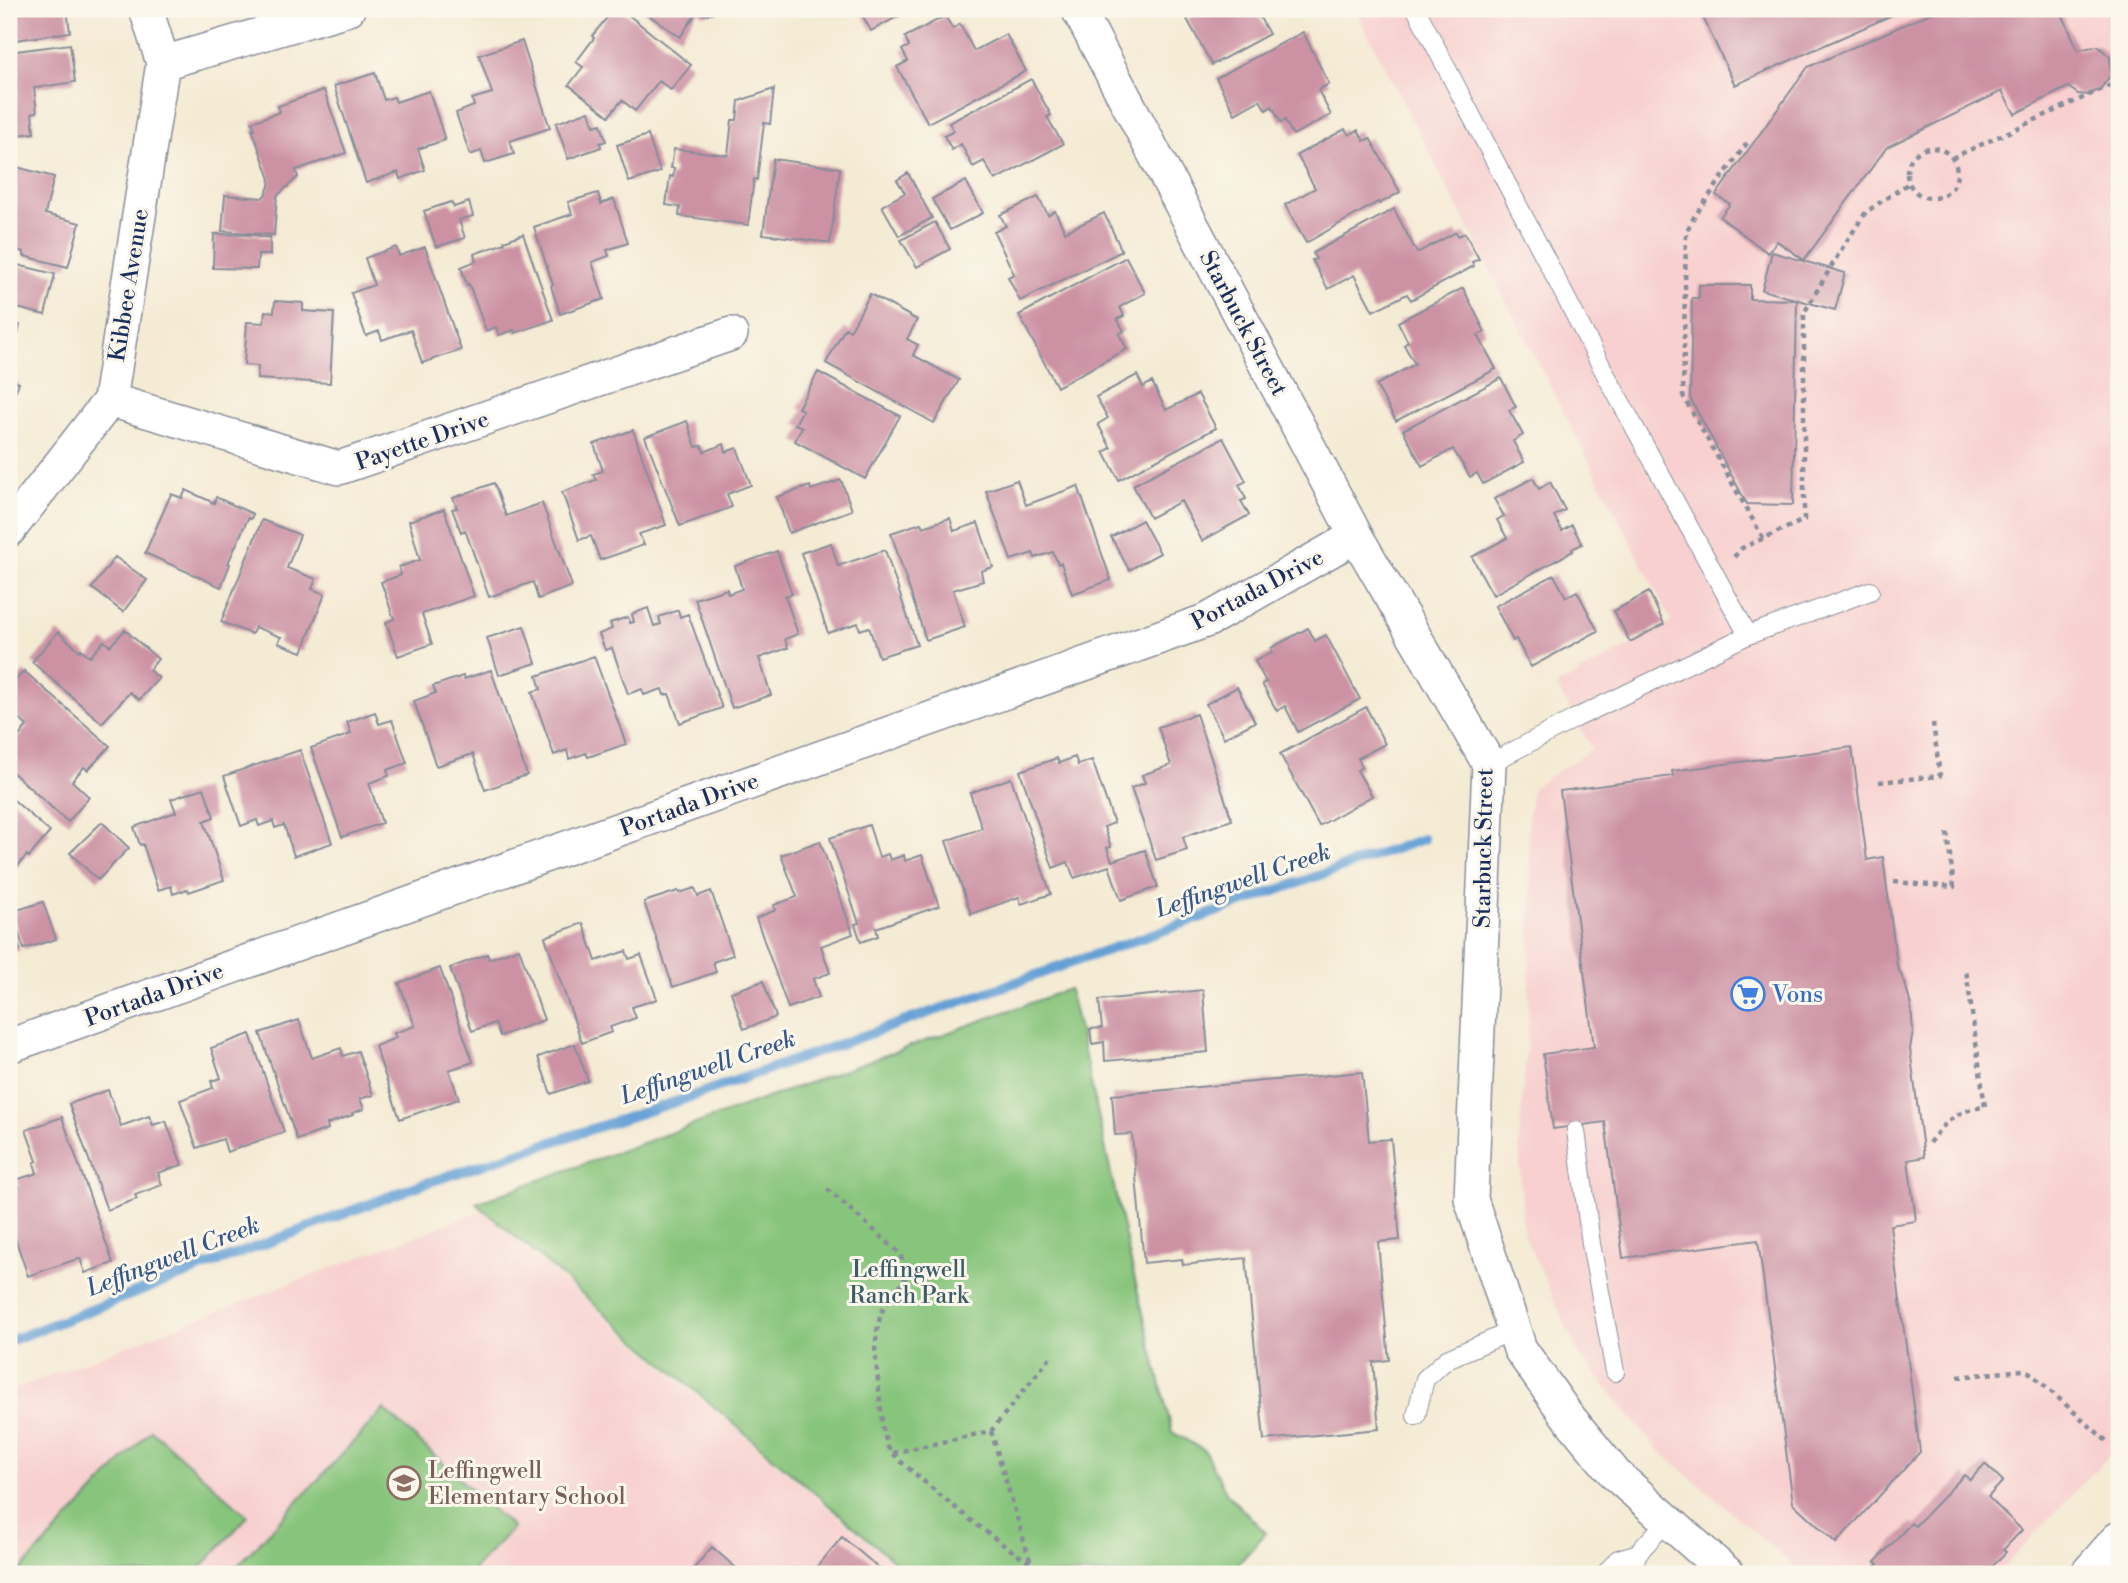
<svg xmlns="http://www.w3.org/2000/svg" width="2128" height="1583" viewBox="0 0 2128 1583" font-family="'Libre Bodoni',serif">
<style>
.built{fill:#f7d0cf}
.green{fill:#88c57b;stroke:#527a6c;stroke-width:2}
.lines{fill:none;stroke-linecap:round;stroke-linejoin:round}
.stream{stroke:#65a0d5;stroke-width:10}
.building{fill:#cc92a4}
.service-casing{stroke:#888d99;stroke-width:20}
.minor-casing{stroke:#888d99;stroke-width:36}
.secondary-casing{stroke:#888d99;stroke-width:41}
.path{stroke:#888d99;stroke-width:4.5;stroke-dasharray:5 5;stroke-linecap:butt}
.service{stroke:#fff;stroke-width:18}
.minor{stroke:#fff;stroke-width:33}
.secondary{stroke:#fff;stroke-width:38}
.labels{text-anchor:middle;stroke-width:6;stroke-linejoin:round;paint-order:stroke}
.street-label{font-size:23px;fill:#1b2f5e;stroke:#fbf7ec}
.shop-label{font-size:23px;fill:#366cbe;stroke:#fbf7ec;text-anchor:start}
.park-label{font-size:23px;fill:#3c5c67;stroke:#fbf7ec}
.education-label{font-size:23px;fill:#785e54;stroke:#fbf7ec;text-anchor:start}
.water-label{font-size:24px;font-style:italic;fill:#355788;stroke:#fbf7ec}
</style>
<rect width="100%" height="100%" fill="#fbf7ec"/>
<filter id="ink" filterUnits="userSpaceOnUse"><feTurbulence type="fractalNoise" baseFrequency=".0143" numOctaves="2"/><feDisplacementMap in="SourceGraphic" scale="14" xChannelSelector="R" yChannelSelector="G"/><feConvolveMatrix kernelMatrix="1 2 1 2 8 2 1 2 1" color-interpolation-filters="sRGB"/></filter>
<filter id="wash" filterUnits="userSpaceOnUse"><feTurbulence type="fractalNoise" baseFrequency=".00686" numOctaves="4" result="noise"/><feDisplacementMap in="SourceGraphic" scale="28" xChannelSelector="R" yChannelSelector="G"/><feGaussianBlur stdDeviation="1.57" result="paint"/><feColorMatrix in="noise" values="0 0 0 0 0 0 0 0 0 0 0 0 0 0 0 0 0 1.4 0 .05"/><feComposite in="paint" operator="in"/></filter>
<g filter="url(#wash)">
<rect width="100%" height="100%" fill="#f4ebd4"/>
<path class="built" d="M 1355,9 L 2119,9 L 2119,1445 L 1997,1574 L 1803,1574 L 1654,1446 L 1579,1354 L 1523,1232 L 1519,1142 L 1528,1028 L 1531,901 L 1528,820 L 1532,788 L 1592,749 L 1556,686 L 1672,622 Z
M 481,1211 L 905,1574 L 9,1574 L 9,1391 Z"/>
<path class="green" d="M 1069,989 C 1092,1082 1111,1177 1133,1271 C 1145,1325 1160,1378 1172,1432 L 1204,1450 L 1227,1494 L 1266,1533 L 1229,1574 L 909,1574 L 476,1203 Z
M 384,1409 L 513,1528 L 469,1574 L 230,1574 Z
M 151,1430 L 248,1516 L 195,1574 L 17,1574 Z"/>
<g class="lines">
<path class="stream" d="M 9,1341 L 417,1186 L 684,1099 L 1423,839"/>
</g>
<g id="blocks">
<path class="building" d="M 9,9 L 67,9 L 70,32 L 9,41 Z
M 614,9 L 621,9 L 691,65 L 671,90 L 659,81 L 635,111 L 622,100 L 609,116 L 569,85 L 583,67 L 576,62 L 594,38 L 592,36 Z
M 640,9 L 720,9 L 714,13 L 704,15 L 698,11 L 680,37 Z
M 859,9 L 912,9 L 871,31 Z
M 1193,9 L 1273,9 L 1259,16 L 1269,34 L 1212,65 L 1187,19 L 1195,14 Z
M 1699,9 L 1906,9 L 1735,85 Z
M 1940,9 L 2060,9 L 2078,50 L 2098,46 L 2110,57 L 2111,75 L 2101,88 L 2089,95 L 2078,94 L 2068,87 L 2015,114 L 2002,91 L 1887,147 L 1804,260 L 1777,241 L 1768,253 L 1720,217 L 1730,204 L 1716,195 L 1808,67 Z
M 945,16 L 953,29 L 960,24 L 974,51 L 1006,34 L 1026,71 L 928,123 L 897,67 L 908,61 L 902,50 L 909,46 L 905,37 Z
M 1303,32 L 1329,84 L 1318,90 L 1331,115 L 1293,135 L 1285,120 L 1281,123 L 1272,106 L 1266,110 L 1260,100 L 1235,114 L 1216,78 Z
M 522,41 L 550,128 L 510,141 L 514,154 L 485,163 L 481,151 L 470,155 L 456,113 L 474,106 L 472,99 L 492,93 L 479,55 Z
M 70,44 L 75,82 L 34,88 L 37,112 L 32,113 L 34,133 L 9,136 L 9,52 Z
M 375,73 L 384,100 L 394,97 L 396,102 L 429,91 L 445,140 L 418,149 L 425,170 L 400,179 L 398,172 L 366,183 L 334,86 Z
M 1031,79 L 1051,115 L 1047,117 L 1063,144 L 995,180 L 984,161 L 973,167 L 961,144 L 952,150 L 944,136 L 954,131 L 949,123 Z
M 774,89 L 770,124 L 764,123 L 757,180 L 754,179 L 748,225 L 679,216 L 680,207 L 666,205 L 670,176 L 673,177 L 674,168 L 671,168 L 674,149 L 728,155 L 732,120 L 737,120 L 739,101 Z
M 324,90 L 346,153 L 296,170 L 298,177 L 277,196 L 274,235 L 222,231 L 225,195 L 262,198 L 266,194 L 269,186 L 270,179 L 252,129 L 255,129 L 252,122 L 280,112 L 278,106 Z
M 589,111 L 594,126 L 601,124 L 606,141 L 600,143 L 601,147 L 568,159 L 556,123 Z
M 1345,129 L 1349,135 L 1358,130 L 1364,141 L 1370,138 L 1400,192 L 1379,204 L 1378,202 L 1306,243 L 1285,205 L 1315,188 L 1297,155 Z
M 648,135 L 660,172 L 629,182 L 617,145 Z
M 773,159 L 840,168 L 830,243 L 763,234 Z
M 9,165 L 54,177 L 45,214 L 80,223 L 68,267 L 24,256 L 24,252 L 9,248 Z
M 908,173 L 932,218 L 899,236 L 882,206 L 905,193 L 897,180 Z
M 966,181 L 983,213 L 950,230 L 932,199 Z
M 598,193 L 601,204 L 614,199 L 628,243 L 607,250 L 609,256 L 592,262 L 604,299 L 560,314 L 551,286 L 553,285 L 534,227 L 572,214 L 568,202 Z
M 1038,197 L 1048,215 L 1055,211 L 1065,232 L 1104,213 L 1122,251 L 1020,301 L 1008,277 L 1014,274 L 994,232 L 1006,226 L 1000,215 Z
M 451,202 L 454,207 L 469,202 L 473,216 L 459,220 L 465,238 L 436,247 L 424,211 Z
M 1394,209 L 1417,253 L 1456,232 L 1458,236 L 1465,233 L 1479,259 L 1472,262 L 1474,266 L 1411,300 L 1407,294 L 1373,311 L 1354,275 L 1328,289 L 1312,260 L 1316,259 L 1313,253 Z
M 935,222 L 950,249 L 917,267 L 901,240 Z
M 214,234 L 260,235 L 259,237 L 270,237 L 270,255 L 258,255 L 257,269 L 213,268 Z
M 523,234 L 553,320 L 515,333 L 514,330 L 499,335 L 496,327 L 486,331 L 469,284 L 467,285 L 461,267 L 476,261 L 474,254 L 505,243 L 504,241 Z
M 396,247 L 399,256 L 425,247 L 461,350 L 422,363 L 411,330 L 382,340 L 379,331 L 366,336 L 351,293 L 374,285 L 365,258 Z
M 1772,252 L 1845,273 L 1835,310 L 1762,290 Z
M 1126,257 L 1145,293 L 1120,307 L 1124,316 L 1117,319 L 1124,331 L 1119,334 L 1127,349 L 1057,387 L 1019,315 Z
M 9,263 L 55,274 L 45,315 L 9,306 Z
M 1699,285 L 1750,285 L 1750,299 L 1797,300 L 1793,505 L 1747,504 L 1690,398 L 1692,298 L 1699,298 Z
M 1463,288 L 1485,332 L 1478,335 L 1496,369 L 1396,421 L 1376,385 L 1415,364 L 1404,345 L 1408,342 L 1398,322 Z
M 870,294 L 917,320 L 907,339 L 918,345 L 913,355 L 959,380 L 934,423 L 826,363 L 845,328 L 850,331 Z
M 275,301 L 303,303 L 303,311 L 334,313 L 330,383 L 257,379 L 258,366 L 244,365 L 247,322 L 264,323 L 265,311 L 274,312 Z
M 9,322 L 20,325 L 11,361 L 9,360 Z
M 818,372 L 900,416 L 865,479 L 795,441 L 802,427 L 795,424 L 803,410 L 798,408 Z
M 1137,375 L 1143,387 L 1152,382 L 1166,410 L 1198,394 L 1216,428 L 1119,480 L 1104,452 L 1111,448 L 1098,424 L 1108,418 L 1096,397 Z
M 9,378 L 19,383 L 9,406 Z
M 1501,378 L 1516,407 L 1509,410 L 1523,435 L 1513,441 L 1524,462 L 1483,484 L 1477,473 L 1470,477 L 1453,449 L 1422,466 L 1403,430 Z
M 687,421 L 696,447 L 702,446 L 704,452 L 724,444 L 726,452 L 737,448 L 751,485 L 727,494 L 732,507 L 680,526 L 645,437 Z
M 633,430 L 666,525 L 639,534 L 644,545 L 600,560 L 591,536 L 579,540 L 562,492 L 596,480 L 593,474 L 603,471 L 594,444 Z
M 1223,438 L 1246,481 L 1239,485 L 1246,499 L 1241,501 L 1249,515 L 1202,541 L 1181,501 L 1150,518 L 1133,485 Z
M 1533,478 L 1539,489 L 1550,482 L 1565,510 L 1554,516 L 1562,531 L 1572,525 L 1582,544 L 1572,549 L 1573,551 L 1493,595 L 1472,557 L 1507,538 L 1497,520 L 1504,516 L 1494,499 Z
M 841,480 L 852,510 L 789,533 L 777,497 L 810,486 L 811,490 Z
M 1017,480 L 1026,505 L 1078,486 L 1111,580 L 1072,594 L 1061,563 L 1058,564 L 1053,552 L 1035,558 L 1033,553 L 1011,560 L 986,491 Z
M 494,483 L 506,516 L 542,503 L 572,586 L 538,599 L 533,582 L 489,597 L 465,530 L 461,532 L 452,509 L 457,508 L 453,498 Z
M 186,490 L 214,503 L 216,497 L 253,514 L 251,519 L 248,518 L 228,563 L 230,564 L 221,587 L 145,553 L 171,494 L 182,498 Z
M 444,509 L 474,596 L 422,614 L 432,644 L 398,656 L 386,622 L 394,619 L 381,582 L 401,575 L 399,567 L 420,560 L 409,521 Z
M 950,518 L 954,531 L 978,523 L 993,567 L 981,571 L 983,581 L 953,590 L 965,627 L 926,640 L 891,533 L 921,523 L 923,527 Z
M 262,520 L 300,535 L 287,568 L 316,579 L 312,589 L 325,594 L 302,652 L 278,643 L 281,637 L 255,627 L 252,634 L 221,622 Z
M 1142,520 L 1160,553 L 1129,570 L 1111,537 Z
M 831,543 L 838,566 L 885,550 L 917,645 L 879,657 L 869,627 L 860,630 L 858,623 L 828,633 L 801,553 Z
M 777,551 L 792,594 L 785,596 L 798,634 L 785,639 L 788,648 L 759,658 L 771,695 L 732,708 L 695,599 L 727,589 L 728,594 L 742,589 L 735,566 Z
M 115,557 L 147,580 L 123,612 L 92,588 Z
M 1554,575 L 1566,597 L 1577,591 L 1598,631 L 1531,667 L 1516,639 L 1513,641 L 1495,606 Z
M 1649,592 L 1664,624 L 1630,642 L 1614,611 Z
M 648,608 L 654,626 L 661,624 L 659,617 L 678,610 L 680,617 L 688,614 L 722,708 L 680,723 L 669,694 L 664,695 L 662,689 L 644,695 L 642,689 L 628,694 L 612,648 L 605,650 L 599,634 L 612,629 L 610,623 L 628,617 L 630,623 L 634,622 L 632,614 Z
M 524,626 L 536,663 L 499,675 L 487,638 Z
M 1308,628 L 1315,641 L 1326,635 L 1360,699 L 1298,732 L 1285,706 L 1277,711 L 1262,684 L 1266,682 L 1255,661 L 1272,652 L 1271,648 Z
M 125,630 L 158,659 L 149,670 L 159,678 L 139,700 L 130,692 L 102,723 L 32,662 L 58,632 L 80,651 L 81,649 L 90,657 L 104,641 L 110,646 Z
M 594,656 L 626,744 L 588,757 L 586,753 L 569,759 L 567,750 L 554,755 L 532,692 L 541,689 L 537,676 Z
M 491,670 L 527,775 L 485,790 L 473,754 L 436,766 L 414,701 L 436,693 L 433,686 L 463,676 L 464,679 Z
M 24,671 L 110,746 L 88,770 L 84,767 L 72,781 L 89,797 L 68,822 L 9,769 L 9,763 L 14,756 L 9,751 L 9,748 L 27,726 L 9,709 L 9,688 Z
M 1237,687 L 1255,722 L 1224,738 L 1206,704 Z
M 1366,707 L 1385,744 L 1358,758 L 1362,767 L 1357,770 L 1372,796 L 1319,826 L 1280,754 Z
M 375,712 L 379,724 L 392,720 L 407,763 L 387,770 L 389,776 L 369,783 L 382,823 L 342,837 L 311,748 L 351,734 L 347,722 Z
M 1196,714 L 1232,820 L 1183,837 L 1187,850 L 1156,860 L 1131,788 L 1145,783 L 1142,775 L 1171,765 L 1158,727 Z
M 1852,747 L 1867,860 L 1883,857 L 1897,966 L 1905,983 L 1911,1006 L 1913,1031 L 1910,1049 L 1924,1157 L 1908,1160 L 1916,1221 L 1890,1225 L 1920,1452 L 1836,1543 L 1793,1503 L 1758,1240 L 1623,1258 L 1605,1122 L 1553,1129 L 1543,1054 L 1594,1047 L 1560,791 L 1673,776 L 1672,771 Z
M 300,750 L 332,843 L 294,856 L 284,825 L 275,828 L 273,821 L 259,826 L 257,820 L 241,826 L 224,776 Z
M 1075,757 L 1078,765 L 1092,760 L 1114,823 L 1104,827 L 1111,847 L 1107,848 L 1112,861 L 1145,850 L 1158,887 L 1121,900 L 1109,866 L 1074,878 L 1068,862 L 1053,868 L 1020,771 L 1057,758 L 1059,763 Z
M 1011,778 L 1051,894 L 1021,904 L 1019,897 L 971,914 L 946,841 L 982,828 L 970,793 Z
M 204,788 L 214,817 L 204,821 L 224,880 L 189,892 L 188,889 L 173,894 L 171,886 L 158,890 L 143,844 L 140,845 L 134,827 L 176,812 L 171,799 Z
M 9,796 L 50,832 L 29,857 L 27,855 L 17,867 L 9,860 Z
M 102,822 L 129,848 L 98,880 L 70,853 Z
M 869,825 L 879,857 L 888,854 L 890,860 L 904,855 L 905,861 L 922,855 L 939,906 L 876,928 L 878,936 L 861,942 L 855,924 L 859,923 L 830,838 Z
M 820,841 L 853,934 L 821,946 L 830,973 L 813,979 L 819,997 L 788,1008 L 756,918 L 776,910 L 774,905 L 797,897 L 781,855 Z
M 695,888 L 698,896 L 711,891 L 733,955 L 713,962 L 716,972 L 673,987 L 644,902 L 678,891 L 679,893 Z
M 43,902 L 56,939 L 24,949 L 11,912 Z
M 9,920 L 20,950 L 9,954 Z
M 583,923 L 596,961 L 626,951 L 629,959 L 641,955 L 657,999 L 632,1007 L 636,1018 L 610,1027 L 612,1032 L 582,1043 L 545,937 Z
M 519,948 L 544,1020 L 500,1036 L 495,1023 L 472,1031 L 450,968 L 487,954 L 489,959 Z
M 440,968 L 473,1062 L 449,1070 L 459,1099 L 400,1119 L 375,1046 L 396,1038 L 394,1033 L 415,1026 L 399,983 Z
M 763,981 L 776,1017 L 744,1029 L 731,992 Z
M 1203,990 L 1208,1052 L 1105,1061 L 1104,1042 L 1092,1044 L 1090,1029 L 1102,1028 L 1099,1000 Z
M 299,1020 L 312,1058 L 341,1048 L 343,1056 L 358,1051 L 373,1095 L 360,1099 L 364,1109 L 352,1113 L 353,1115 L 327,1124 L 328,1129 L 297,1140 L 260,1033 Z
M 250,1034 L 284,1132 L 227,1152 L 223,1139 L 197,1148 L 180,1100 L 213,1088 L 211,1081 L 221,1078 L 211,1048 Z
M 575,1044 L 588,1081 L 551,1094 L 538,1057 Z
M 1362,1072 L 1369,1141 L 1391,1139 L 1400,1240 L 1378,1242 L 1389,1360 L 1373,1362 L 1379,1429 L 1264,1440 L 1246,1258 L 1183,1265 L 1182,1259 L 1144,1263 L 1132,1134 L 1115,1135 L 1112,1095 Z
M 108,1090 L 121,1126 L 149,1116 L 153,1125 L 166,1121 L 182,1165 L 158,1173 L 162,1185 L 135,1195 L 137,1199 L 107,1210 L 69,1104 Z
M 62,1117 L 113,1263 L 85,1273 L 80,1258 L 28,1276 L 9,1220 L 9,1191 L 19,1187 L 16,1180 L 37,1173 L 34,1163 L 37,1161 L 26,1130 Z
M 1985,1464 L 2003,1481 L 1988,1497 L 2022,1530 L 2003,1550 L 2006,1552 L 1990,1569 L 1996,1574 L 1869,1574 L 1878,1564 L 1875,1562 L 1911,1523 L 1915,1526 L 1964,1475 L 1970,1480 Z
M 842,1537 L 886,1574 L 811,1574 Z
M 712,1547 L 743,1574 L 689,1574 Z"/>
</g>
</g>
<g filter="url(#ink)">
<use href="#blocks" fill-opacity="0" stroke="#888d99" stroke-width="2"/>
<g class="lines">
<defs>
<path id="service" d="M 1416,9 L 1606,375 L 1748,635
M 1489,764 L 1576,718 L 1748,635 L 1870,591
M 1576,1131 L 1591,1244 L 1615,1372
M 1416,1416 L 1425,1379 L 1447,1359 L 1514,1330
M 1605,1574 L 1618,1559 L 1638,1553
M 1630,1574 L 1638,1553 L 1667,1521"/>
<path id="minor" d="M 1078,9 L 1356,536 L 1489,764 L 1471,1199 L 1520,1349 L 1566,1414 L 1615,1474 L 1728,1574
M 163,63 L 348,9
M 110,400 L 339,468 L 731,334
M 9,530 L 110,400 L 163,63 L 146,9
M 9,1046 L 1208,620 L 1356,536"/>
<path id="secondary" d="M 2090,1574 L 2119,1541"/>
</defs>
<use href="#service" class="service-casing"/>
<use href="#minor" class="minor-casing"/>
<use href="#secondary" class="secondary-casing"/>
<path class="path" d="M 1747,143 L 1694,217 L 1686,233 L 1683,396 L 1763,538
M1907 173a25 25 0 1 1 50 0a25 25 0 1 1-50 0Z
M 1952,158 L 2111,85
M 1734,557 L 1742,548 L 1804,520 L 1804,313 L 1841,250 L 1866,212 L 1909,183
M 1879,782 L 1940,776 L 1933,723
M 1894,882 L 1954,887 L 1947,832
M 1929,1143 C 1945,1122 1958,1109 1985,1107 L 1966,970
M 827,1189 L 901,1254 L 905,1280 L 890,1297 L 881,1313 L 877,1331 L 875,1351 L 883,1430 L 888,1447 L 899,1460 C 947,1501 994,1542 1048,1574
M 1958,1377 L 2023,1370 L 2029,1372 L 2110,1444
M 991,1431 L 1031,1564
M 893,1453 L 991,1431 L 1053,1354"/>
<use href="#service" class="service"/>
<use href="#minor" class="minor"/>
<use href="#secondary" class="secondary"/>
</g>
</g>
<defs>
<symbol id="supermarket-ring" viewBox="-11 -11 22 22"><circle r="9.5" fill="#fbf7ec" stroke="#3f7fe0" stroke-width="1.5"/><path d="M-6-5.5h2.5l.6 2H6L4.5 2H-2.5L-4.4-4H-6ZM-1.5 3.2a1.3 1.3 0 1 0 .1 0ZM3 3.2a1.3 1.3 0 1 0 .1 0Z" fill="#3f7fe0"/></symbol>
<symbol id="school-ring" viewBox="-11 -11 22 22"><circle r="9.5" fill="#fbf7ec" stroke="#8d6e63" stroke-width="1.5"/><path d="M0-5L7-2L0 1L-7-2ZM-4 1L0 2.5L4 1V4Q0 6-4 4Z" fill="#8d6e63"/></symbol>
</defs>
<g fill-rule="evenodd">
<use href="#supermarket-ring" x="1729" y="975" width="38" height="38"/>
<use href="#school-ring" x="385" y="1464" width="38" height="38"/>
</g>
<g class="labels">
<g class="street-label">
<text transform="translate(128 285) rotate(-81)" y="8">Kibbee Avenue</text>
<text transform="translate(1244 323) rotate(62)" y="8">Starbuck Street</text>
<text transform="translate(422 440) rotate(-19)" y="8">Payette Drive</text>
<text transform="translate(1257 589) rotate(-28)" y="8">Portada Drive</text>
<text transform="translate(689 804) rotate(-20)" y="8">Portada Drive</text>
<text transform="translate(1483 848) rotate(-89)" y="8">Starbuck Street</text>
<text transform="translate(154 994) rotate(-20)" y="8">Portada Drive</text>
</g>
<g class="shop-label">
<text x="1772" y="1002">Vons</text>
</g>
<g class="park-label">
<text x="909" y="1277">Leffingwell<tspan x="909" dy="26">Ranch Park</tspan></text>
</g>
<g class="education-label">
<text x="428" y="1478">Leffingwell<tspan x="428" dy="26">Elementary School</tspan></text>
</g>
<g class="water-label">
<text transform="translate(1243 880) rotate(-19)" y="8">Leffingwell Creek</text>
<text transform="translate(708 1067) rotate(-19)" y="8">Leffingwell Creek</text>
<text transform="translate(173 1256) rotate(-21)" y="8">Leffingwell Creek</text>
</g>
</g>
<rect width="2128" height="1583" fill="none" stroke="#fbf7ec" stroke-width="35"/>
</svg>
